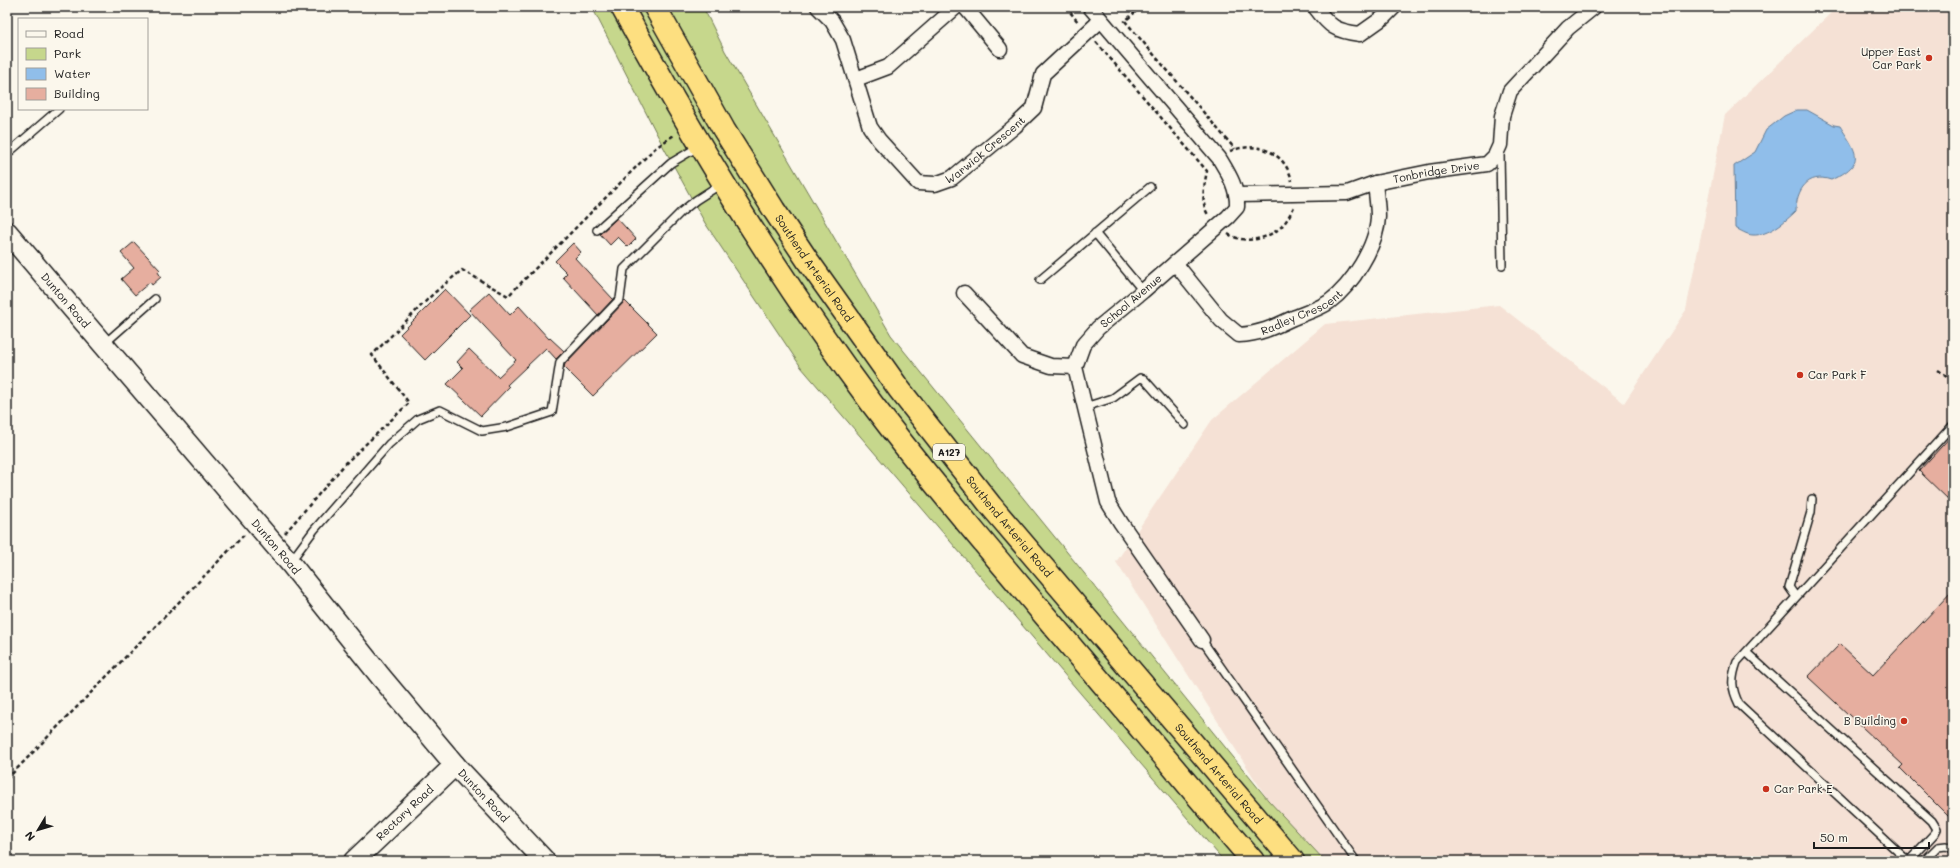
<svg xmlns="http://www.w3.org/2000/svg" width="1960" height="868" viewBox="0 0 1960 868" font-family="Mali,sans-serif">
<style>
.built{fill:#f5e1d5}
.green{fill:#c6d78c;stroke:#717a54}
.water{fill:#90beea;stroke:#627d98}
.building{fill:#e6ae9f;stroke:#1c1c1c}
.lines{fill:none;stroke-linecap:round;stroke-linejoin:round}
.lane-casing{stroke:#1c1c1c;stroke-width:10}
.street-casing{stroke:#1c1c1c;stroke-width:17}
.secondary-casing{stroke:#1c1c1c;stroke-width:23}
.highway-casing{stroke:#1c1c1c;stroke-width:25}
.path{stroke:#1c1c1c;stroke-width:2.5;stroke-dasharray:4 3;stroke-linecap:butt}
.lane{stroke:#fbf7ec;stroke-width:7}
.street{stroke:#fbf7ec;stroke-width:14}
.secondary{stroke:#fbf7ec;stroke-width:20}
.highway{stroke:#fddf80;stroke-width:22}
.poi-dot{fill:#c8321e;stroke:#fbf7ec;stroke-width:1.5}
.labels{text-anchor:middle;stroke-width:3;stroke-linejoin:round;paint-order:stroke}
.shield{fill:#fbf7ec;stroke:#5f5e5a;stroke-width:1}
.shield-label{font-size:10px;font-weight:bold;fill:#1c1c1c}
.poi-label{font-size:11px;fill:#1c1c1c;stroke:#fbf7ec;text-anchor:end}
.street-label{font-size:11px;fill:#1c1c1c;stroke:#fbf7ec}
</style>
<rect width="100%" height="100%" fill="#fbf7ec"/>
<filter id="ink" filterUnits="userSpaceOnUse"><feTurbulence type="fractalNoise" baseFrequency=".025" numOctaves="2"/><feDisplacementMap in="SourceGraphic" scale="8" xChannelSelector="R" yChannelSelector="G"/><feConvolveMatrix kernelMatrix="1 2 1 2 8 2 1 2 1" color-interpolation-filters="sRGB"/></filter>
<g filter="url(#ink)">
<path class="built" d="M 1837,7 L 1953,7 L 1953,861 L 1325,861 L 1268,800 L 1116,562 L 1212,420 L 1325,324 L 1499,305 L 1624,403 L 1686,310 L 1725,115 Z"/>
<path class="green" d="M 592,7 L 703,7 L 725,51 L 891,335 L 1268,800 L 1325,861 L 1224,861 L 801,367 L 705,223 L 664,148 Z"/>
<path class="water" d="M 1797,110 L 1807,110 L 1834,125 L 1840,126 C 1857,153 1867,163 1831,180 C 1808,172 1796,190 1796,211 C 1786,221 1768,236 1753,235 C 1747,235 1740,230 1735,228 L 1734,166 L 1755,152 L 1766,130 L 1784,116 Z"/>
<path class="building" d="M 617,218 L 636,239 L 628,247 L 618,237 L 610,245 L 600,234 Z
M 134,242 L 160,270 L 158,272 L 161,277 L 152,285 L 150,282 L 135,295 L 121,279 L 134,268 L 121,253 Z
M 573,243 L 581,252 L 575,258 L 613,299 L 598,315 L 563,277 L 567,273 L 555,261 Z
M 445,289 L 470,315 L 425,360 L 400,334 Z
M 489,292 L 510,315 L 519,306 L 549,339 L 550,338 L 564,351 L 556,359 L 546,348 L 507,385 L 509,387 L 481,416 L 447,384 L 463,368 L 457,362 L 469,349 L 498,377 L 516,360 L 469,310 Z
M 625,301 L 657,333 L 593,396 L 564,367 L 565,364 Z
M 1953,434 L 1953,504 L 1919,471 Z
M 1953,590 L 1953,821 L 1900,768 L 1903,765 L 1808,677 L 1840,644 L 1873,675 Z"/>
<g class="lines">
<defs>
<path id="lane" d="M 1500,152 L 1502,265
M 7,154 L 59,109
M 597,230 L 671,163 L 698,147
M 1095,233 L 1143,291
M 1040,280 L 1150,187
M 104,344 L 155,299
M 1085,407 L 1113,398 L 1140,378 L 1144,379 L 1185,425
M 291,561 L 314,530 L 389,444 L 418,419 L 440,410 L 482,431 L 507,427 L 552,412 L 560,362 L 620,299 L 624,269 L 681,212 L 696,200 L 721,184
M 1796,597 L 1789,587 L 1811,512 L 1812,499
M 1202,640 L 1356,861
M 1746,652 L 1932,821 L 1937,829 L 1935,833 L 1909,861
M 1908,861 L 1739,704 C 1731,688 1731,679 1737,662 L 1953,425
M 1924,861 L 1938,847 L 1946,846 L 1953,850"/>
<g id="street">
<path id="s1" d="M 818,7 L 832,21 L 843,40 L 870,127 L 879,140 L 918,183 L 935,184 L 952,178 L 1015,126 L 1034,108 L 1043,74 L 1101,20"/>
<path d="M 965,7 L 1000,49"/>
<path d="M 1090,7 L 1219,158 C 1228,173 1238,188 1237,207 L 1228,217 L 1143,291 L 1098,328 L 1083,345 L 1075,367 L 1108,502 L 1121,523 L 1202,640"/>
<path d="M 1315,7 C 1330,27 1335,31 1360,34 L 1384,17 L 1394,7"/>
<path d="M 856,79 L 888,67 L 956,7"/>
<path id="s2" d="M 1238,195 L 1347,193 L 1375,183 L 1429,172 L 1487,164 L 1495,156 L 1500,145 L 1502,116 L 1510,91 L 1568,28 L 1594,7"/>
<path id="s3" d="M 1175,263 L 1221,320 L 1239,335 C 1260,334 1274,327 1293,318 C 1305,313 1319,309 1329,302 C 1352,285 1377,246 1378,217 C 1378,206 1376,194 1375,183"/>
<path d="M 964,293 L 1022,356 L 1051,366 L 1075,367"/>
</g>
<g id="secondary">
<path id="s4" d="M 7,232 L 290,563 L 381,677 L 455,765 L 545,861"/>
<path id="s5" d="M 354,861 L 455,765"/>
</g>
<g id="highway">
<path d="M 622,7 C 697,145 779,279 873,405 C 939,492 1010,574 1080,657 C 1138,725 1195,794 1253,861"/>
<path id="s6" d="M 655,7 L 724,130 L 774,210 L 808,261 L 899,389 L 991,506 L 1293,861"/>
</g>
</defs>
<use href="#lane" class="lane-casing"/>
<use href="#street" class="street-casing"/>
<use href="#secondary" class="secondary-casing"/>
<use href="#highway" class="highway-casing"/>
<path class="path" d="M 1066,7 L 1078,22
M 1141,7 L 1125,21 L 1235,149
M 1096,42 L 1207,171 C 1204,186 1200,204 1209,216
M 1230,151 C 1257,141 1285,151 1292,181
M 1228,234 C 1245,244 1265,240 1280,228 C 1286,223 1290,214 1294,207
M 1938,370 L 1953,380
M 285,533 L 346,463 L 409,403 L 372,355 L 434,293 L 462,270 L 508,296 L 654,149 L 674,135
M 7,779 L 244,535"/>
<use href="#lane" class="lane"/>
<use href="#street" class="street"/>
<use href="#secondary" class="secondary"/>
<use href="#highway" class="highway"/>
</g>
</g>
<g class="poi-dot">
<circle cx="1929" cy="58" r="4"/>
<circle cx="1800" cy="375" r="4"/>
<circle cx="1904" cy="721" r="4"/>
<circle cx="1766" cy="789" r="4"/>
</g>
<g class="labels">
<rect class="shield" x="933" y="444" width="32" height="16" rx="3"/>
<g class="shield-label">
<text x="949" y="456">A127</text>
</g>
<g class="poi-label">
<text x="1921" y="56">Upper East<tspan x="1921" dy="13">Car Park</tspan></text>
<text x="1808" y="379" text-anchor="start">Car Park F</text>
<text x="1896" y="725">B Building</text>
<text x="1774" y="793" text-anchor="start">Car Park E</text>
</g>
<g class="street-label">
<text dy="4" stroke="none"><textPath href="#s1" startOffset="285">Warwick Crescent</textPath></text>
<text dy="4" stroke="none"><textPath href="#s2" startOffset="201">Tonbridge Drive</textPath></text>
<text dy="4" stroke="none"><textPath href="#s6" startOffset="306">Southend Arterial Road</textPath></text>
<text dy="4" stroke="none"><textPath href="#s4" startOffset="90">Dunton Road</textPath></text>
<text transform="translate(1131 301) rotate(-40)" y="4">School Avenue</text>
<text dy="4" stroke="none"><textPath href="#s3" startOffset="164">Radley Crescent</textPath></text>
<text dy="4" stroke="none"><textPath href="#s6" startOffset="630">Southend Arterial Road</textPath></text>
<text dy="4" stroke="none"><textPath href="#s4" startOffset="414">Dunton Road</textPath></text>
<text dy="4" stroke="none"><textPath href="#s6" startOffset="954">Southend Arterial Road</textPath></text>
<text dy="4" stroke="none"><textPath href="#s4" startOffset="738">Dunton Road</textPath></text>
<text dy="4" stroke="none"><textPath href="#s5" startOffset="70">Rectory Road</textPath></text>
</g>
</g>
<rect width="1960" height="868" fill="none" stroke="#fbf7ec" stroke-width="24"/>
<rect x="12" y="12" width="1936" height="844" fill="none" stroke="#1c1c1c" stroke-width="1.5" filter="url(#ink)"/>
<rect x="18" y="18" width="130" height="92" fill="#fbf7ec" stroke="#a29f99"/>
<rect x="26" y="31" width="20" height="6" fill="#fbf7ec" stroke="#a29f99"/>
<text x="54" y="38" font-size="12" fill="#1c1c1c">Road</text>
<rect x="26" y="48" width="20" height="12" fill="#c6d78c" stroke="#a29f99"/>
<text x="54" y="58" font-size="12" fill="#1c1c1c">Park</text>
<rect x="26" y="68" width="20" height="12" fill="#90beea" stroke="#a29f99"/>
<text x="54" y="78" font-size="12" fill="#1c1c1c">Water</text>
<rect x="26" y="88" width="20" height="12" fill="#e6ae9f" stroke="#a29f99"/>
<text x="54" y="98" font-size="12" fill="#1c1c1c">Building</text>
<g transform="translate(38 830) rotate(232)" stroke="#fbf7ec" stroke-width="3" paint-order="stroke">
<path d="M0-3L7 15L0 10L-7 15Z" fill="#1c1c1c"/>
<text y="-6" font-size="11" font-weight="bold" text-anchor="middle" fill="#1c1c1c">N</text>
</g>
<path d="M1814 842v6h115v-6" fill="none" stroke="#1c1c1c" stroke-width="2"/>
<text x="1820" y="842" font-size="12" fill="#1c1c1c" stroke="#fbf7ec" stroke-width="3" paint-order="stroke">50 m</text>
</svg>
